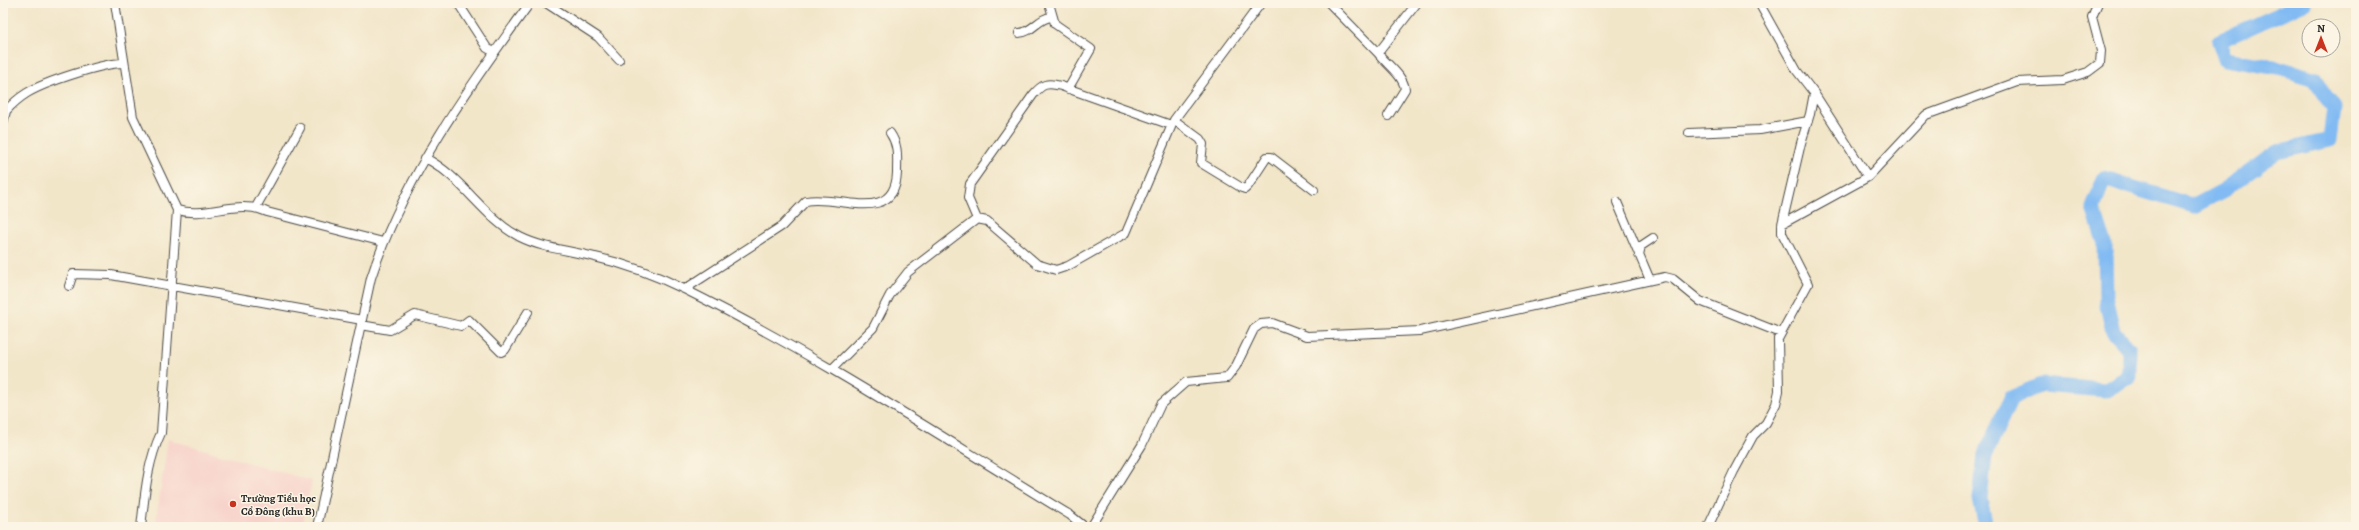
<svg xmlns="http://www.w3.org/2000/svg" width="2359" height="530" viewBox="0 0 2359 530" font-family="Alegreya,serif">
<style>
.built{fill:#f7d1c9}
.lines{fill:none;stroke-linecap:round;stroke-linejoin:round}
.river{stroke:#82bbf3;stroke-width:15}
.minor-casing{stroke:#494743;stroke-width:10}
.minor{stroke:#fff;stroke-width:8}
.poi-dot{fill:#c8321e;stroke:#fcf5e5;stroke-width:1.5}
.labels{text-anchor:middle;stroke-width:3;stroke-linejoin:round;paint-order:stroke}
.poi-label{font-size:11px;font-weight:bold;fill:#2b2b2b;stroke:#fcf5e5;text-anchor:start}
</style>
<rect width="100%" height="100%" fill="#fcf5e5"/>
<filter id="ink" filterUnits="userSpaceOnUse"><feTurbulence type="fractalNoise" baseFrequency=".025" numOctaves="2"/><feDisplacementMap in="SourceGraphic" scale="8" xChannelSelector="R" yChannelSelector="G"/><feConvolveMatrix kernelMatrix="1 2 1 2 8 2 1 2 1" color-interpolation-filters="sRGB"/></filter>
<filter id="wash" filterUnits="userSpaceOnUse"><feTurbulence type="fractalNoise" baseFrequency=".012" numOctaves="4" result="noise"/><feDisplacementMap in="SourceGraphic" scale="16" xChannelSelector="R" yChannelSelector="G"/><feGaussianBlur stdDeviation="0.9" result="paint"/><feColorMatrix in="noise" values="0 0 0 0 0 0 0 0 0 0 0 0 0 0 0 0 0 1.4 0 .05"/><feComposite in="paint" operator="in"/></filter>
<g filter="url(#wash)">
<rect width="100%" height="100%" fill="#f2e6c9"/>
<path class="built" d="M 168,439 L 312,481 L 302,527 L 155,527 Z"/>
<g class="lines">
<path class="river" d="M 1986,527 L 1980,499 L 1985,455 L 2011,398 L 2041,385 L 2106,390 L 2129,377 L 2129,349 L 2113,331 L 2106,301 L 2105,244 L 2093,208 L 2104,179 L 2194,206 L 2224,190 L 2277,152 L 2330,140 L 2334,108 L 2313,78 L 2279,68 L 2225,59 L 2219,41 L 2304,3"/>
</g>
</g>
<g filter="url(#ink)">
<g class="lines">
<defs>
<path id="minor" d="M 115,3 L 133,117 L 177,210 C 207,219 237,198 267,212 L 383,242
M 458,3 L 487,48 L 494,52
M 546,3 L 598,37 L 619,60
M 1049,3 L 1055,24 L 1091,49 L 1068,89
M 1329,3 L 1378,53 L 1417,3
M 1019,33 C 1032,33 1039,17 1052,17
M 1378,53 C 1386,64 1403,75 1405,89 L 1388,116
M 1814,93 L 1868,177
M 3,109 L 6,111 C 12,104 19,98 27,93 C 45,82 103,63 123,63
M 1174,120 L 1200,139 L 1203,144 L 1201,163 L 1242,188 L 1245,189 L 1248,186 L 1267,157 L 1271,157 L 1314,190
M 3,123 L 6,111
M 1689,133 L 1760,130 L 1808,121
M 425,158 C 462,176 483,218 520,237 C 544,249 570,250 595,257 C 626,264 658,276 686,290 C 819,356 943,438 1070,515 L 1085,527
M 1617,202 L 1650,280
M 256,207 L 300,128
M 977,219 L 968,198 L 970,184 L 1033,95 C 1042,84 1047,82 1061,86 L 1171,125
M 1782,224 L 1868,177 L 1926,115 L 2017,82 L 2063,80 L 2088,72 L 2100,63 L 2101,51 L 2092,17 L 2098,3
M 1639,255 L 1641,246 L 1653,238
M 69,286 L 73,274 L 111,275 L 362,320
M 685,289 L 782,226 L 806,201 C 836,194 895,226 897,173 C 897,157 899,146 890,133
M 361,325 L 390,330 L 415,315 L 461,326 L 469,320 L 501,352 L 505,350 L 528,312
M 833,368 L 873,328 L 890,295 L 908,272 L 977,219 L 987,221 L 1037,264 L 1056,270 L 1068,266 L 1126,233 L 1174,120 L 1261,3
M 141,527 C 145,494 147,463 161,433 L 177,210
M 317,527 L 371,278 C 404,177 468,88 530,3
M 1091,527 L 1142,445 L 1161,404 L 1186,382 L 1227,378 L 1236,366 L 1254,329 L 1261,324 L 1272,323 L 1307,336 L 1420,331 L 1665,277 L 1673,279 L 1700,301 L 1781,333
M 1708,527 L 1734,471 L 1753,436 L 1766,423 L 1776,404 L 1779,391 L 1778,339 L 1808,284 L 1782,233 L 1782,224 L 1801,143 L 1810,114 L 1814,93 L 1797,71 L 1759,3"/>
</defs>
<use href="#minor" class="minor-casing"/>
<use href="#minor" class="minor"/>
</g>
</g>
<circle class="poi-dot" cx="233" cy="504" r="4"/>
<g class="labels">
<g class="poi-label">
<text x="241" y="502">Trường Tiểu học<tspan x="241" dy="13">Cổ Đông (khu B)</tspan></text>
</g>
</g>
<rect width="2359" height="530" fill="none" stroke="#fcf5e5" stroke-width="16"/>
<g transform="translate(2321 38)"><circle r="19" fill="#fcf5e5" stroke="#a8a49b"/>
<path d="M0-3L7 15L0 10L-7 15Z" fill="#c8321e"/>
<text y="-6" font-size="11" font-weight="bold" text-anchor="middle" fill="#2b2b2b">N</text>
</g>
</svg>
